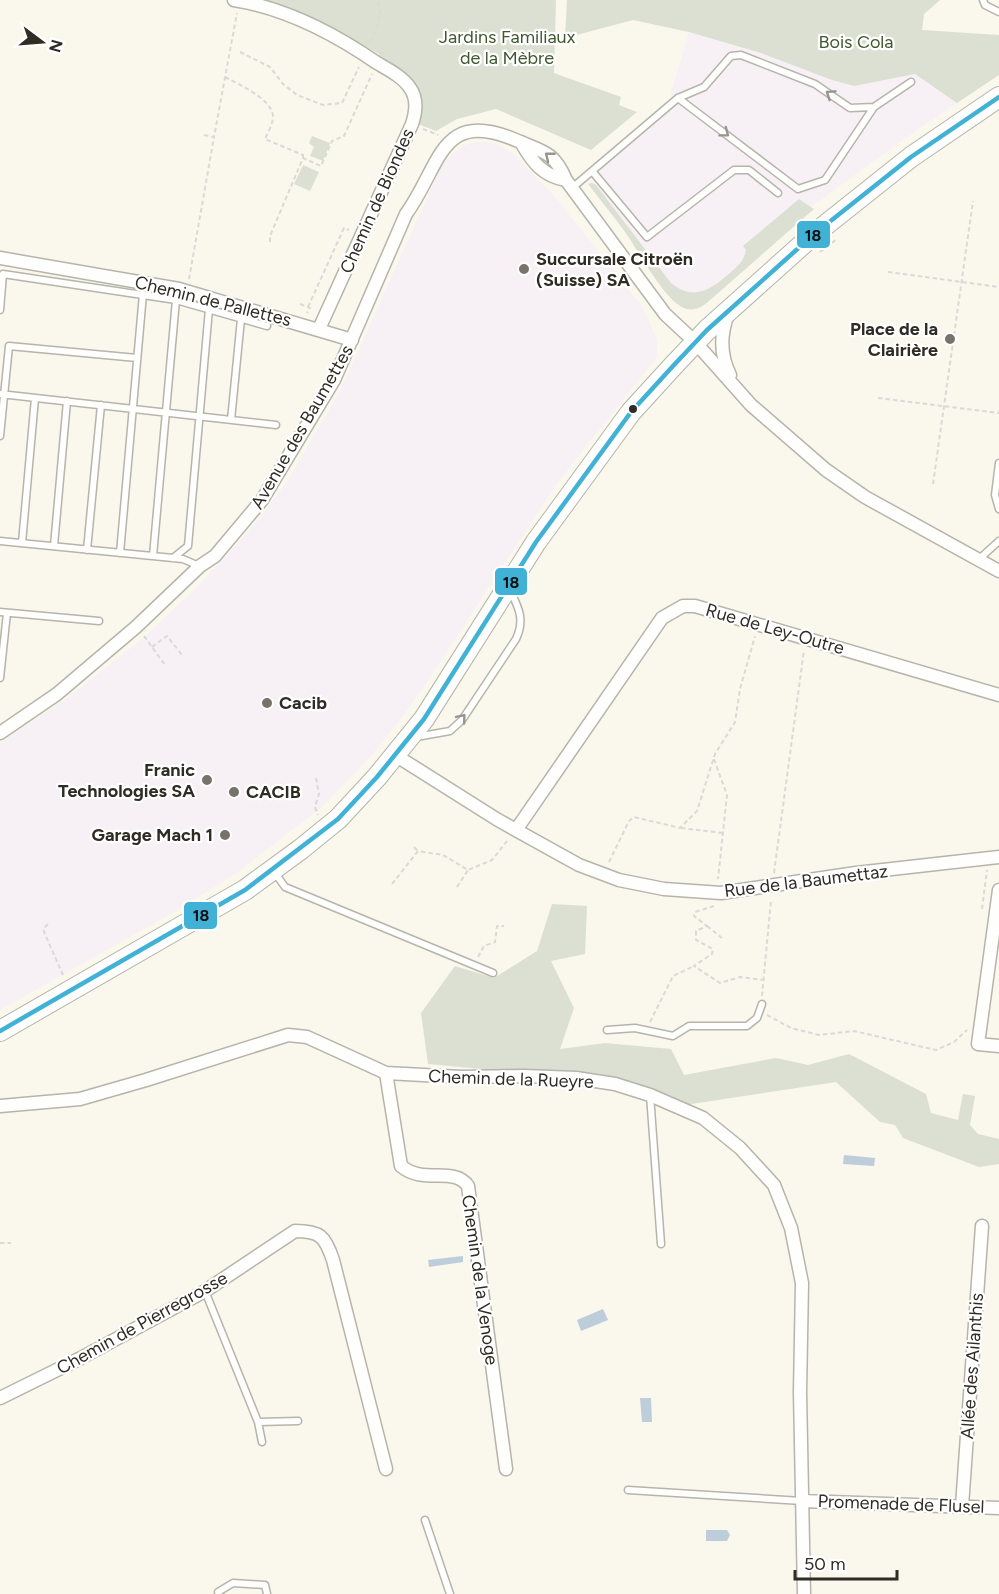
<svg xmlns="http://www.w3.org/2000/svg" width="999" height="1594" viewBox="0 0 999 1594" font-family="Figtree,sans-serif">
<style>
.commercial{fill:#f7f1f5}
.green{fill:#dbe0d2}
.water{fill:#bdcdd9}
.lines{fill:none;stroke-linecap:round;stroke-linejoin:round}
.lane-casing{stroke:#b6b4ab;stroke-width:9}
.street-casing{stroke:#b6b4ab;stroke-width:15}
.primary-casing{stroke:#b6b4ab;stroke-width:22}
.path{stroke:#dbd9d6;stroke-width:2;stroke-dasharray:4.5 3;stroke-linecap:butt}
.lane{stroke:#fefefc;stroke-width:6}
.street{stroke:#fefefc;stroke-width:12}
.primary{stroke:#fefefc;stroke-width:20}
.bus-1-casing{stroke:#fff;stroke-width:9}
.bus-1{stroke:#41b1d6;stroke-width:4.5}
.oneway{stroke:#969590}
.poi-dot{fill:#76736a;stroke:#fff;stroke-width:2}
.bus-dot{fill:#2f2c24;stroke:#fff;stroke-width:2}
.labels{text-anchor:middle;stroke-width:4.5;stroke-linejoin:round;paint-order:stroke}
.park-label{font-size:18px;fill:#40582f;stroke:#fff}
.street-label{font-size:18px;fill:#2f2c24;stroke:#fff}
.poi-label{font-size:18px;font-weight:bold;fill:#2f2c24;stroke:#fff;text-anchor:start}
.line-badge{stroke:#fff;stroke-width:2}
.pale-badge-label{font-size:16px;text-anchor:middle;font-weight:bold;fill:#111}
</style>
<rect width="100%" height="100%" fill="#faf7ed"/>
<path class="commercial" d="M 689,32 L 761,53 L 854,86 L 915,74 L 957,103 L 904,139 L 788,224 L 716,287 L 704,294 L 691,294 L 671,285 L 588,183 L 610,160 L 672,108 L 671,93 Z
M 482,141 L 497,144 L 514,154 L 555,197 L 595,247 L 641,305 L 650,322 L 657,341 L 657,357 L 558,482 L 421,691 L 397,724 L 370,757 L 322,807 L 238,872 L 176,911 L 0,1010 L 0,743 L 70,696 L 143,638 L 196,588 L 254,525 L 287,482 L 339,393 L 441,167 L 452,154 L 467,144 Z"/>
<path class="green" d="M 262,0 L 556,0 L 554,73 L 621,97 L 619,105 L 637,112 L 591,150 L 496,109 L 457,119 L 436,131 L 418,124 C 415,77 417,83 379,57 L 379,54 L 332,28 Z
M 567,0 L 940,0 L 924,14 L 922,30 L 999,35 L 999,75 L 957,103 L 915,74 L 854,86 L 832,80 L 761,53 L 689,32 L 633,20 L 565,38 Z
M 312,136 L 330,143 L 323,161 L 310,156 L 314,147 L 309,143 Z
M 303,165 L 319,172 L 310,191 L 294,184 Z
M 592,183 L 596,185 L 671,283 C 695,302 711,289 730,273 C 739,265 744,261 746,250 L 743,246 L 799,199 L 814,209 L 709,301 C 702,307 694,312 684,308 C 664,300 638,250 625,232 C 613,215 600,200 588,184 Z
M 552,904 L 587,906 L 585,954 L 551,961 L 574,1008 L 560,1049 L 605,1043 L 671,1049 L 684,1075 L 776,1058 L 808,1065 L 849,1054 L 926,1094 L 931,1113 L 958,1120 L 963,1094 L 975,1096 L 970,1125 L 978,1134 L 999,1139 L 999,1164 L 979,1167 L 903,1138 L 895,1125 L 880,1122 L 836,1082 L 678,1106 L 576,1078 L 428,1064 L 421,1013 L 455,966 L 494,978 L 537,951 Z"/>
<path class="water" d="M 844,1155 L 875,1158 L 874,1166 L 843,1164 Z
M 463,1256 L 463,1262 L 429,1267 L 428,1260 Z
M 603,1309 L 608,1320 L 581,1331 L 577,1320 Z
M 640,1398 L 651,1398 L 652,1422 L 642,1422 Z
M 706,1530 L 727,1530 L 730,1535 L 727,1541 L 706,1541 Z"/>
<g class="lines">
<defs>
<path id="lane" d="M 983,0 L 985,5 L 999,12
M 874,107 L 911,82
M 592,171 L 647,237 L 734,170 L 749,170 L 778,193
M 572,188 L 678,98 L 704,87 L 731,56 L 741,55 L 815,84 L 850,108 L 874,107 L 825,180 L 798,189 L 678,98
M 0,310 L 3,274 L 176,300 L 267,326
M 0,394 L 276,425
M 231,420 L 241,319
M 0,436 L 9,346 L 137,358
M 999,463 L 995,495 L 999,509
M 0,541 L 183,559 L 199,566
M 22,543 L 35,398
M 54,546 L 67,401
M 87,550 L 101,405
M 120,553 L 143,294
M 153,556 L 176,300
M 173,558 L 188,546 L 209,309
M 978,560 L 999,541
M 0,612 L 99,621
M 0,678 L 7,613
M 416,737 L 450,731 L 462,720 L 516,639 C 525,620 519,608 510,590
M 275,873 L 285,887 L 493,973
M 607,1030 L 635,1028 L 673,1036 L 689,1026 L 747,1026 L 757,1018 L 762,1004
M 650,1095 L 661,1244
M 205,1291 L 258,1422 L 262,1442
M 258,1422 L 298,1421
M 628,1490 L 802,1501
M 425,1520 L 450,1594
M 218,1592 L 233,1583 L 265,1585 L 267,1594"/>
<path id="street" d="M 234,0 C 285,8 335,34 377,63 C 389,70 403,77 410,88 C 418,99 416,112 412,124 L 319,329
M 521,142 C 532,162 543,176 566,180
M 0,258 L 179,289 L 352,340
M 728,314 C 720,335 720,355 730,375
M 0,733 L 57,694 L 136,627 L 200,566 L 215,556 L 262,500 L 334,380 L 406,214 C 441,166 440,106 518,141 C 544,152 554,152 566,180 L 665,314 L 695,342 L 751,405 L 826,470 L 865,497 L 999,571
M 395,755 L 498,820 L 579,865 L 619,880 L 664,889 L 721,893 L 856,873 L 999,857
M 516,830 L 662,618 L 683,606 L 695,606 L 999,695
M 999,890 L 978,1044 L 999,1046
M 386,1073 L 401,1166 C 424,1185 454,1166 468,1186 L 506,1469
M 0,1106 L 80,1099 L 146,1080 L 288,1035 L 307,1037 L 386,1073 L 461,1077 L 524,1076 L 576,1078 L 615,1084 L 650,1095 L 703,1118 L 740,1148 L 774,1185 L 791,1228 L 802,1283 L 800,1392 L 804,1594
M 0,1398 L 79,1359 L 205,1291 L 295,1231 C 320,1231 325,1236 333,1260 L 386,1469
M 802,1501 L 999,1508
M 962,1506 L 982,1226"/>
<path id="primary" d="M 0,1031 L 245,890 L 301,849 L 338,819 L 377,777 L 424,719 L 536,542 L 631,412 L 673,366 L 707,330 L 813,235 L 911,157 L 999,97"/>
</defs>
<use href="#lane" class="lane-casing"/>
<use href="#street" class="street-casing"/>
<use href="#primary" class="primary-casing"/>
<path class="path" d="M 370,42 C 378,27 382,17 378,0
M 240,52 L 270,67 L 283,84 L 297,95 L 323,105 L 342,103 L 359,67
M 225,77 C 238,84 272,99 273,116 C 273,124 268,132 265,139 L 303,155 L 303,158
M 423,129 L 438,135
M 204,135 L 214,137 L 237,13
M 270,242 L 270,236 L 303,158 L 321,166 L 332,141 L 344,136 L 372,74
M 820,252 L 837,239
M 888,272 L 999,287
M 189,279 L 214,137
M 300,304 L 310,308 L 307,313
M 308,307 L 344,228 L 349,230
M 878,398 L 999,413
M 933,484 L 973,201
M 144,636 L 165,665
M 152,647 L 167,636 L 182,655
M 714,759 L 727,795 L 718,879
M 316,778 L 319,794 L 315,807 L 318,815
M 681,828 L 723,833
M 414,847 L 418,851
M 609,862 L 629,821 L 634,817 L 680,828 L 697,811 L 715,754 L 735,722 L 740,689 L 755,636
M 774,873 L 804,650
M 392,884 L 418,851 L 443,855 L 468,870 L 492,860 L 507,841
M 457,887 L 468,870
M 714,906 L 695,912 L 694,916 L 707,926 L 696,931 L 696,940 L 713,949 L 712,954 L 694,966 L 720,983 L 740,977 L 764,980
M 982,909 L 987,870
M 48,924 L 44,928 L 44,932 L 63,975
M 707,926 L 722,938
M 478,957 L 484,946 L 495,942 L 497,926 L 504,926
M 762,996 L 771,900
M 767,1015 L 791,1028 L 819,1035 L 854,1031 L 936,1050 L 954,1042 L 967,1030
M 650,1022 L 673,976 L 694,966
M 0,1243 L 11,1243"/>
<use href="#lane" class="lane"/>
<use href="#street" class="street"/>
<use href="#primary" class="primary"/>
<defs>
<path id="bus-1" d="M 0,1031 L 245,890 L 338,819 L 377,777 L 424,719 L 536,542 L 631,412 L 673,366 L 707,330 L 813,235 L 911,157 L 999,97"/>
</defs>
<use href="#bus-1" class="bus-1-casing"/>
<use href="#bus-1" class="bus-1"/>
</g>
<defs><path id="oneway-chevron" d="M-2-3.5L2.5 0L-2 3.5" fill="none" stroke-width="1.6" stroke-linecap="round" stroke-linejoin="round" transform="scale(1.5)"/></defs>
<g class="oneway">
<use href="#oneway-chevron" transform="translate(830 94) rotate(-146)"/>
<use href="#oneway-chevron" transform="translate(725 133) rotate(37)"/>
<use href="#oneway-chevron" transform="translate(549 156) rotate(-141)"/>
<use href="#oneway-chevron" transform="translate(462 718) rotate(-50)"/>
</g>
<g class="poi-dot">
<circle cx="524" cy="269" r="6"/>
<circle cx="950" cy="339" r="6"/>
<circle cx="267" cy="703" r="6"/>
<circle cx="207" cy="780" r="6"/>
<circle cx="234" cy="792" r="6"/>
<circle cx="225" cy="835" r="6"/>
</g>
<circle class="bus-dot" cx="633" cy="409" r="5"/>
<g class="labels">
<g class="park-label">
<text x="507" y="43">Jardins Familiaux<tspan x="507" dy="21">de la Mèbre</tspan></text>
<text x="856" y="48">Bois Cola</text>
</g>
<g class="street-label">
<text transform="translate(377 201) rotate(-66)" y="6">Chemin de Biondes</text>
<text transform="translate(213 301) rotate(14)" y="6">Chemin de Pallettes</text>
<text transform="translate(302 427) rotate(-60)" y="6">Avenue des Baumettes</text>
<text transform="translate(775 629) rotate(16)" y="6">Rue de Ley-Outre</text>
<text transform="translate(806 881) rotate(-7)" y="6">Rue de la Baumettaz</text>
<text transform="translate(511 1079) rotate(2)" y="6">Chemin de la Rueyre</text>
<text transform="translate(480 1280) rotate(82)" y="6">Chemin de la Venoge</text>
<text transform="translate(142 1323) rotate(-29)" y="6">Chemin de Pierregrosse</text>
<text transform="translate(972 1366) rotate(-86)" y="6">Allée des Ailanthis</text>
<text transform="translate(901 1504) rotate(2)" y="6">Promenade de Flusel</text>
</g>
<g class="poi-label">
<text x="536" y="265">Succursale Citroën<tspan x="536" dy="21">(Suisse) SA</tspan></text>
<text x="938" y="335" text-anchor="end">Place de la<tspan x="938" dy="21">Clairière</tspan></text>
<text x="279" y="709">Cacib</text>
<text x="195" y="776" text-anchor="end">Franic<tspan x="195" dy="21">Technologies SA</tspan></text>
<text x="246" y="798">CACIB</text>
<text x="213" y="841" text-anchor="end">Garage Mach 1</text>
</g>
</g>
<g class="line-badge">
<rect x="796" y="220" width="35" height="29" rx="6" fill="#41b1d6"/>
<rect x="494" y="567" width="34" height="29" rx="6" fill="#41b1d6"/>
<rect x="183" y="901" width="35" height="29" rx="6" fill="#41b1d6"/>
</g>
<g class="pale-badge-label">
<text x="813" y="241">18</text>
<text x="511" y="588">18</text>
<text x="201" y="921">18</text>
</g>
<g transform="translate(42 42) rotate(106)" stroke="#ffffff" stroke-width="4.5" paint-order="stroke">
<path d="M0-4.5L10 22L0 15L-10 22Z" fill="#2f2c24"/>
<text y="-9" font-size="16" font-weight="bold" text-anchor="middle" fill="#2f2c24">N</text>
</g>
<path d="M795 1570v9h102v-9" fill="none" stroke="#2f2c24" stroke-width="3"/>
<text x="804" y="1570" font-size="18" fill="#2f2c24" stroke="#ffffff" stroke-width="4.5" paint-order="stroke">50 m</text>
</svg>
